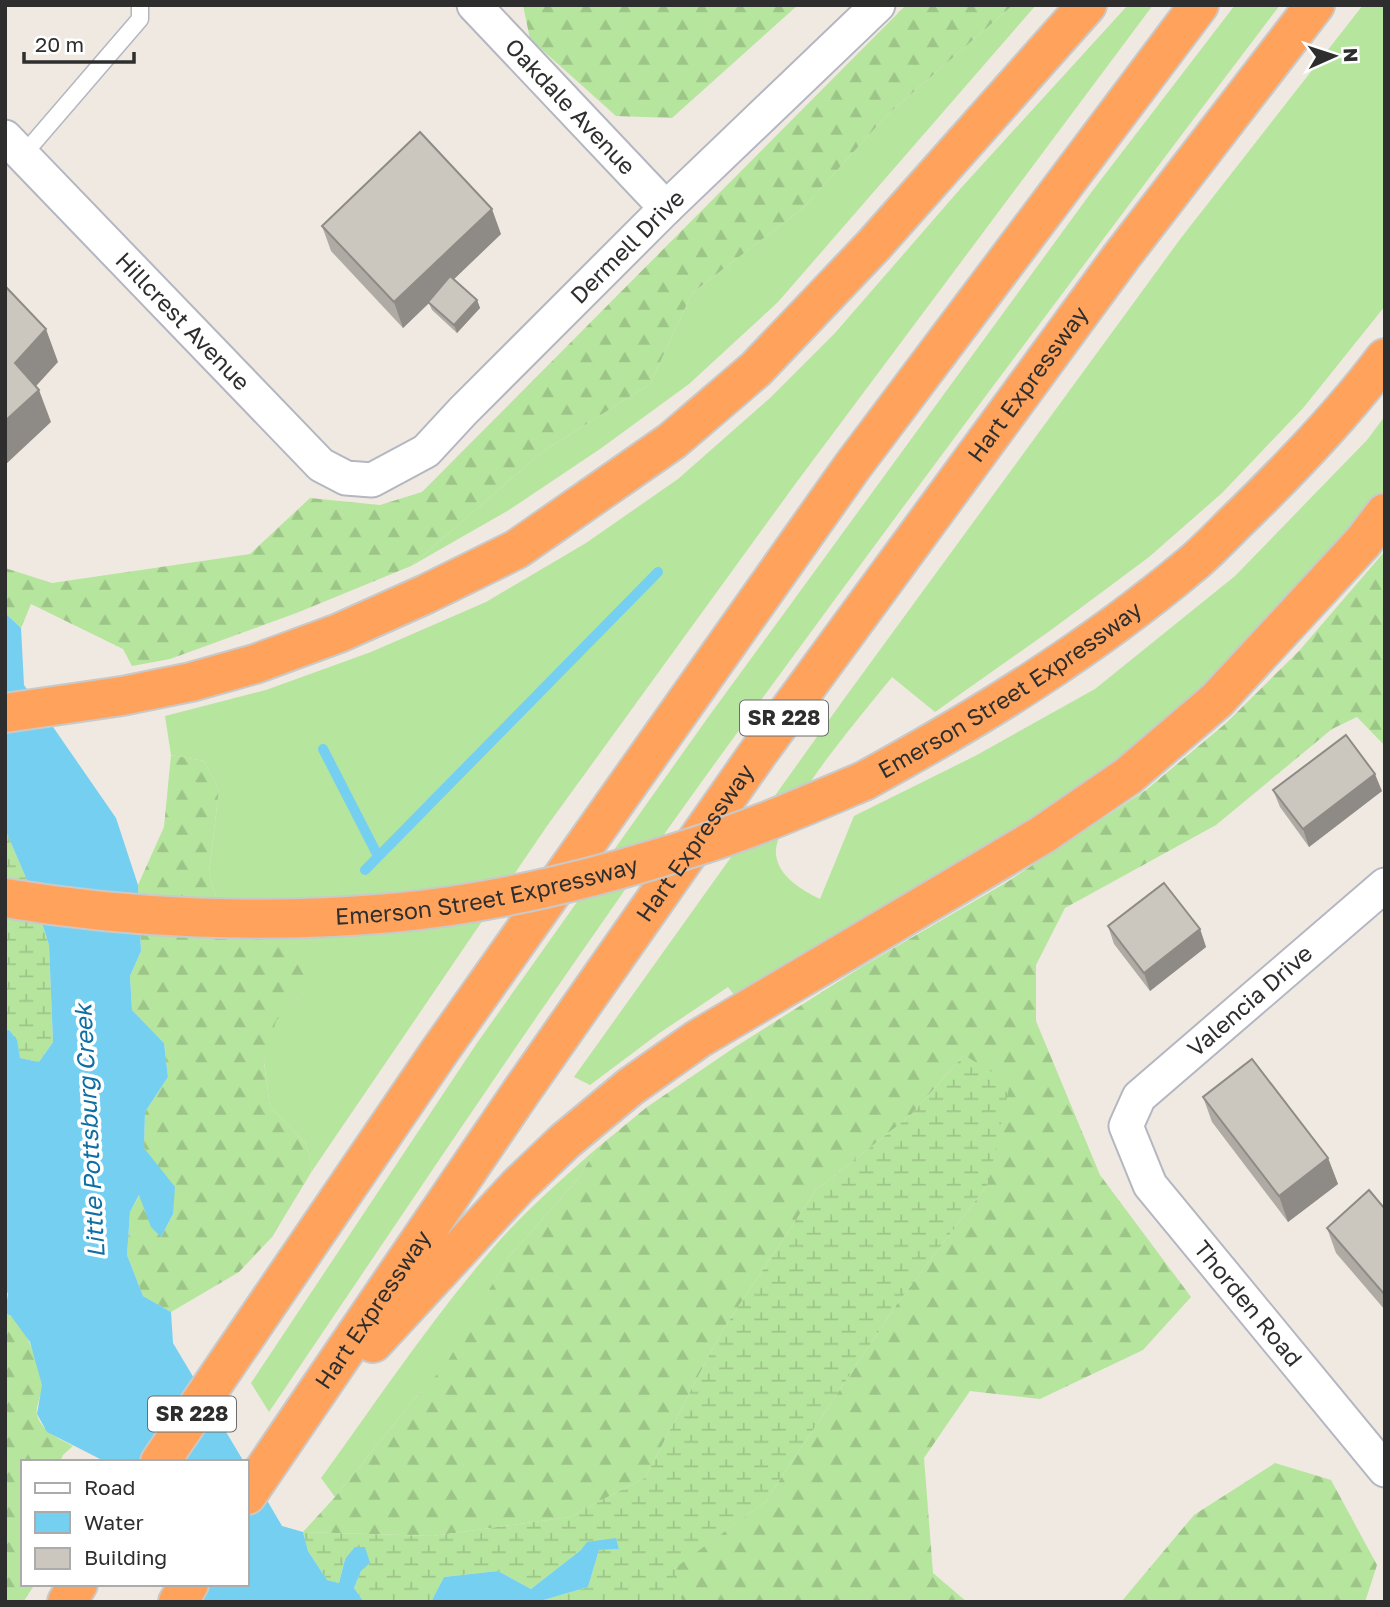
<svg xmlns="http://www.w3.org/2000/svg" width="1390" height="1607" viewBox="0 0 1390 1607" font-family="'Golos Text',sans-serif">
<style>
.grass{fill:#b6e59e}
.forest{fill:url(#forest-firs)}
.wetland{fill:url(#wetland-marsh)}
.water{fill:#75cff0}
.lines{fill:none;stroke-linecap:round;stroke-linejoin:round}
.stream{stroke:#75cff0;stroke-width:10}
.service-casing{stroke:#b4b7c1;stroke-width:19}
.minor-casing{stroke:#b4b7c1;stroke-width:37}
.motorway-casing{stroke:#c9c9c9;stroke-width:42}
.service{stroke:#fff;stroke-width:16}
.minor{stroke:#fff;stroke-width:33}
.motorway{stroke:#ffa35c;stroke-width:38}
.motorway-bridge-casing{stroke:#c9c9c9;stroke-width:42;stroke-linecap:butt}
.motorway-bridge{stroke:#ffa35c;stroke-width:38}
.wall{fill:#afaba4}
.shaded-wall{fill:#8e8b86}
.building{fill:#cbc7bf;stroke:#8e8b86;stroke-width:2}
.labels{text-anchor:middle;stroke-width:7;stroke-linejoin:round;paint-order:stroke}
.shield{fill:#fff;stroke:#6d6d6d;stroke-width:2}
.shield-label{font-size:21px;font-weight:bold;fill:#2e2e2e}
.street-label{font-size:23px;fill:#2e2e2e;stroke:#fff}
.water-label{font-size:24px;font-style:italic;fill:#0d6fa3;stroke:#fff}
</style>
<defs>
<pattern id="forest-firs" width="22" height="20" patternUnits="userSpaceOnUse" patternTransform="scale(1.75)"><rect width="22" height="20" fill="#b6e59e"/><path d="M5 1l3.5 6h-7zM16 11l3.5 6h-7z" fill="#9dc588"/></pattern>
<pattern id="wetland-marsh" width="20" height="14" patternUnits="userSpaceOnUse" patternTransform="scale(1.75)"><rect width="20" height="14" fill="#b6e59e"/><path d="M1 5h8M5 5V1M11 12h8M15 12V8" fill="none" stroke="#9dc588"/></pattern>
</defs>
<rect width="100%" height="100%" fill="#efe9e1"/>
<path class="grass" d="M 1013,5 L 1036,5 L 778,302 L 689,384 L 600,449 L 509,510 L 411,566 L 542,452 L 650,384 L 692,293 L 803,208 L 886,116 Z
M 1128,5 L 1153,5 L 796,483 L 547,826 L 312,1171 L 306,1144 L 270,1107 L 264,1062 L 275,1021 L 305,990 L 225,927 L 209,873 L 219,789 L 204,761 L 171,755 L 165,716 L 266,690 L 371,652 L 486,602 L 586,543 L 678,479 L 771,397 L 835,333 L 961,188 Z
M 1235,5 L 1280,5 C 1089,257 899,510 713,766 C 560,978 415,1196 269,1412 L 251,1383 L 477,1043 L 709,716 L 1093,190 Z
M 1363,5 L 1385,5 L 1385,306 L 1304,407 L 1222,493 L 1149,557 L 1051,630 L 935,712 L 892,677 C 866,710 772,818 776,855 C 779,877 802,890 820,899 L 854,816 L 975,756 L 1095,689 L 1235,576 L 1367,440 L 1385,416 L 1385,489 L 1347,537 L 1232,667 L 1076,796 L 735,996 L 728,987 L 658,1034 L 590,1085 L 574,1077 L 844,699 L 1181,238 Z
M 596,1149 L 577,1180 L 507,1259 L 446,1366 L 415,1398 L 335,1497 L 321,1478 C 377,1401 430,1321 493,1248 C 524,1212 561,1180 596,1149 Z"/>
<path class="forest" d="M 523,5 L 798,5 L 672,118 L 616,116 L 530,39 Z
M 906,5 L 1013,5 L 886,116 L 803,208 L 692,293 L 650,384 L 542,452 L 411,566 L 299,612 L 170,659 L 132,666 L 123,649 L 31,604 L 21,628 L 5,613 L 5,568 L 52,583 L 250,554 L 310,498 L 380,505 L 422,492 Z
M 1385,551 L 1385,746 L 1357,717 L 1332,729 L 1216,825 L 1065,908 L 1036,965 L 1036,1021 L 1100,1175 L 1191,1297 L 1143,1350 L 1040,1399 L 970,1391 L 924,1458 L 933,1573 L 967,1602 L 682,1602 L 674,1568 L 765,1502 L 897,1304 L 988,1184 L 964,1055 L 910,1116 L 816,1190 L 722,1331 L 645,1478 L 569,1517 L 433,1536 L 303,1532 L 335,1497 L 415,1398 L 445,1366 L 507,1259 L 577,1180 L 596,1149 L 647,1107 L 735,1047 L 863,966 L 1007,882 L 1146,790 L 1225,724 L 1299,651 Z
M 171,755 L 204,761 L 219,789 L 209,873 L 225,927 L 281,946 L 307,961 L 305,990 L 276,1021 L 264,1063 L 270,1107 L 306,1144 L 312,1171 L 272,1237 L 239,1272 L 171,1312 L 143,1296 L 127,1255 L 130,1212 L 140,1194 L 161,1237 L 173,1214 L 157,1168 L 144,1148 L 145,1112 L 168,1077 L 164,1043 L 132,1010 L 130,976 L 141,951 L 138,885 L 164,827 Z
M 5,1313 C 25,1321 39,1363 42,1383 C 43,1393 35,1406 37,1415 C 42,1432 60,1439 73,1446 L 63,1455 L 60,1462 L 23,1462 L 23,1584 L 35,1584 L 23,1602 L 5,1602 Z
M 1275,1463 L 1331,1480 L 1377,1565 L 1365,1602 L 1121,1602 L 1194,1515 Z"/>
<path class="wetland" d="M 5,829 L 33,894 L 49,945 L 53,1042 L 39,1062 L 20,1058 L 9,1030 L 5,1031 Z
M 964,1055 L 1010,1083 L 988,1184 L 897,1304 L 765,1502 L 675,1568 L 682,1602 L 537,1602 L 588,1587 L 599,1550 L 619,1549 L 616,1538 L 581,1550 L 531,1589 L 498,1571 L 444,1577 L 431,1602 L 364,1602 L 354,1588 L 361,1571 L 345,1558 L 339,1583 L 327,1580 L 308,1551 L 303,1532 L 433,1536 L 569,1517 L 645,1478 L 722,1331 L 816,1190 L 910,1116 Z"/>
<path class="water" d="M 5,613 L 21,628 L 24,685 L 116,818 L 138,885 L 141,951 L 130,976 L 132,1010 L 164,1043 L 168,1077 L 145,1112 L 144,1148 L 175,1187 L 173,1214 L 161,1237 L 151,1227 L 139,1195 L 130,1212 L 127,1255 L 143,1296 L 171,1312 L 173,1343 L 244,1462 L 106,1462 L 47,1432 L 37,1414 L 42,1385 L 30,1342 L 11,1316 L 5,1313 L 8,1294 L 5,1287 L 5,1031 L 9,1030 L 17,1040 L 20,1058 L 39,1062 L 53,1042 L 49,945 L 33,894 L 5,829 Z
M 247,1466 L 282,1526 L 303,1532 L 308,1551 L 327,1580 L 339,1583 L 345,1559 L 355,1547 L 365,1547 L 370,1563 L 361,1571 L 354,1588 L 364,1602 L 199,1602 L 187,1584 L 247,1584 Z
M 616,1538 L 619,1549 L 599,1550 L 588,1587 L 537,1602 L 431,1602 L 444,1577 L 498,1571 L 531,1589 L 581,1550 L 587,1542 Z"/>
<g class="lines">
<path class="stream" d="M 323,749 L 378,856
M 365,870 L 658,572"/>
<defs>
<path id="service" d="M 23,155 L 140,19 L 140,5"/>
<g id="minor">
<path id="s1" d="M 474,5 L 666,208"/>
<path id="s2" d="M 5,137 L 321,465 L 346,478 L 372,480 L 426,451 L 463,411 L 666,208 L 878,5"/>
<path id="s3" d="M 1385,885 L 1139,1097 L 1126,1126 L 1150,1185 L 1385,1470"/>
</g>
<g id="motorway">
<path d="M 5,713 L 122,696 L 191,682 L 255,664 L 339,633 L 426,594 L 517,549 L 672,441 L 756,369 L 873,246 L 1087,5"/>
<path id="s4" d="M 864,781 C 979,718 1091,649 1192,564 C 1211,548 1228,529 1246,512 C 1295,464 1343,414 1385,358"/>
<path d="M 373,1343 L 518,1186 L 565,1141 L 630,1087 L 698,1039 L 1042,835 L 1128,776 L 1217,700 L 1363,542 L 1385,513"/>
<path d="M 160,1462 L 439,1052 L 852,467 L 1199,5"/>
<path id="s5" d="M 247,1495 L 521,1092 L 758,753 L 1121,257 L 1315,5"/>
<path d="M 67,1602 L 78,1584"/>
<path d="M 178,1602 L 189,1584"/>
</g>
</defs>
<use href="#service" class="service-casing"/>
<use href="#minor" class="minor-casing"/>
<use href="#motorway" class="motorway-casing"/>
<use href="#service" class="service"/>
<use href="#minor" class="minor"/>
<use href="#motorway" class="motorway"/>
<defs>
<g id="motorway-bridge">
<path id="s6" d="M 5,898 C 130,919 265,924 391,913 C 492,904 594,879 691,848 C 750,830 807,805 864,781"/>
</g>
</defs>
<use href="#motorway-bridge" class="motorway-bridge-casing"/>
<use href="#motorway-bridge" class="motorway-bridge"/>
</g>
<path class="wall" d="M 322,226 L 501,234 L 454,279 L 477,300 L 480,308 L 457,333 L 432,310 L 429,303 L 403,328 L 331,251 Z
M 1273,790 L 1382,791 L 1309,847 L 1280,807 Z
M 1108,926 L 1200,929 L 1206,947 L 1150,991 L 1114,944 Z
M 1203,1097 L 1328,1158 L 1338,1184 L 1288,1222 L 1212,1122 Z
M 1385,1209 L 1385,1310 L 1336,1253 L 1327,1228 Z"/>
<path class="shaded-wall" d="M 492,209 L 501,234 L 403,328 L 394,302 Z
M 477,300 L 480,308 L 457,333 L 454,325 Z
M 46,329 L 58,362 L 27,396 L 15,363 Z
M 39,390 L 51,422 L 5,465 L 5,421 Z
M 1375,774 L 1382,791 L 1309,847 L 1303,829 Z
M 1200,929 L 1206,947 L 1150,991 L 1144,973 Z
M 1328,1158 L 1338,1184 L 1288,1222 L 1279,1196 Z"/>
<path class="building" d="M 420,132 L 492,209 L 394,302 L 322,226 Z
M 450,276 L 477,300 L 454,325 L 428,302 Z
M 5,286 L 46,329 L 15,363 L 39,390 L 5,421 Z
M 1346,735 L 1375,774 L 1303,829 L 1273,790 Z
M 1164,883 L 1200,929 L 1144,973 L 1108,926 Z
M 1252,1059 L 1328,1158 L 1279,1196 L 1203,1097 Z
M 1369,1190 L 1385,1209 L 1385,1295 L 1327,1228 Z"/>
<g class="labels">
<g class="shield">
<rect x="740" y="700.5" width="88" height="35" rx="5"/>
<rect x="148" y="1396.5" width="88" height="35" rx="5"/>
</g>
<g class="shield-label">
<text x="784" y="725">SR 228</text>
<text x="192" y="1421">SR 228</text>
</g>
<g class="street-label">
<text dy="8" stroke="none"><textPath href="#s1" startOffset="140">Oakdale Avenue</textPath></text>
<text dy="8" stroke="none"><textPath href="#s2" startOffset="858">Dermell Drive</textPath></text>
<text dy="8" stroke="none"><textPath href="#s2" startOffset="256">Hillcrest Avenue</textPath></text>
<text dy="8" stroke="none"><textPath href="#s5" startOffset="1358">Hart Expressway</textPath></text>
<text dy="8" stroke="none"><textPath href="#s4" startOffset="172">Emerson Street Expressway</textPath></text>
<text dy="8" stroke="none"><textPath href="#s5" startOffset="791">Hart Expressway</textPath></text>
<text dy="8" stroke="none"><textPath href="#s6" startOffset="485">Emerson Street Expressway</textPath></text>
<text transform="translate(1250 1001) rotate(-41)" y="8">Valencia Drive</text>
<text dy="8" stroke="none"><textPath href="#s3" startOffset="574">Thorden Road</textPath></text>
<text dy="8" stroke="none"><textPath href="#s5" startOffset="224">Hart Expressway</textPath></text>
</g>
<g class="water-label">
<text transform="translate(90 1131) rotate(-93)" y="8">Little Pottsburg Creek</text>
</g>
</g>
<rect width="1390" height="1607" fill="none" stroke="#2e2e2e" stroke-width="14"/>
<rect x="21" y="1460" width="228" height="126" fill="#ffffff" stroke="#ababab" stroke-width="2"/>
<rect x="35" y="1483" width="35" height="10" fill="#ffffff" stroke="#ababab" stroke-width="2"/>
<text x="84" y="1495" font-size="21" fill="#2e2e2e">Road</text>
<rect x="35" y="1512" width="35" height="21" fill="#75cff0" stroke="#ababab" stroke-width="2"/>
<text x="84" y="1530" font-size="21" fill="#2e2e2e">Water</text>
<rect x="35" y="1548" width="35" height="21" fill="#cbc7bf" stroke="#ababab" stroke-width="2"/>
<text x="84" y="1565" font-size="21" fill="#2e2e2e">Building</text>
<g transform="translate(1334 56) rotate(87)" stroke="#ffffff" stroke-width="5" paint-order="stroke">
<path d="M0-5L12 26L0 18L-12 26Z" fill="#2e2e2e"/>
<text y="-10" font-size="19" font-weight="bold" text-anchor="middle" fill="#2e2e2e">N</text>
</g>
<path d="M24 52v10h110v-10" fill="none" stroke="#2e2e2e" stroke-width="3.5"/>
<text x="35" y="52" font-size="21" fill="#2e2e2e" stroke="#ffffff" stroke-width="5" paint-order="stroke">20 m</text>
</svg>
